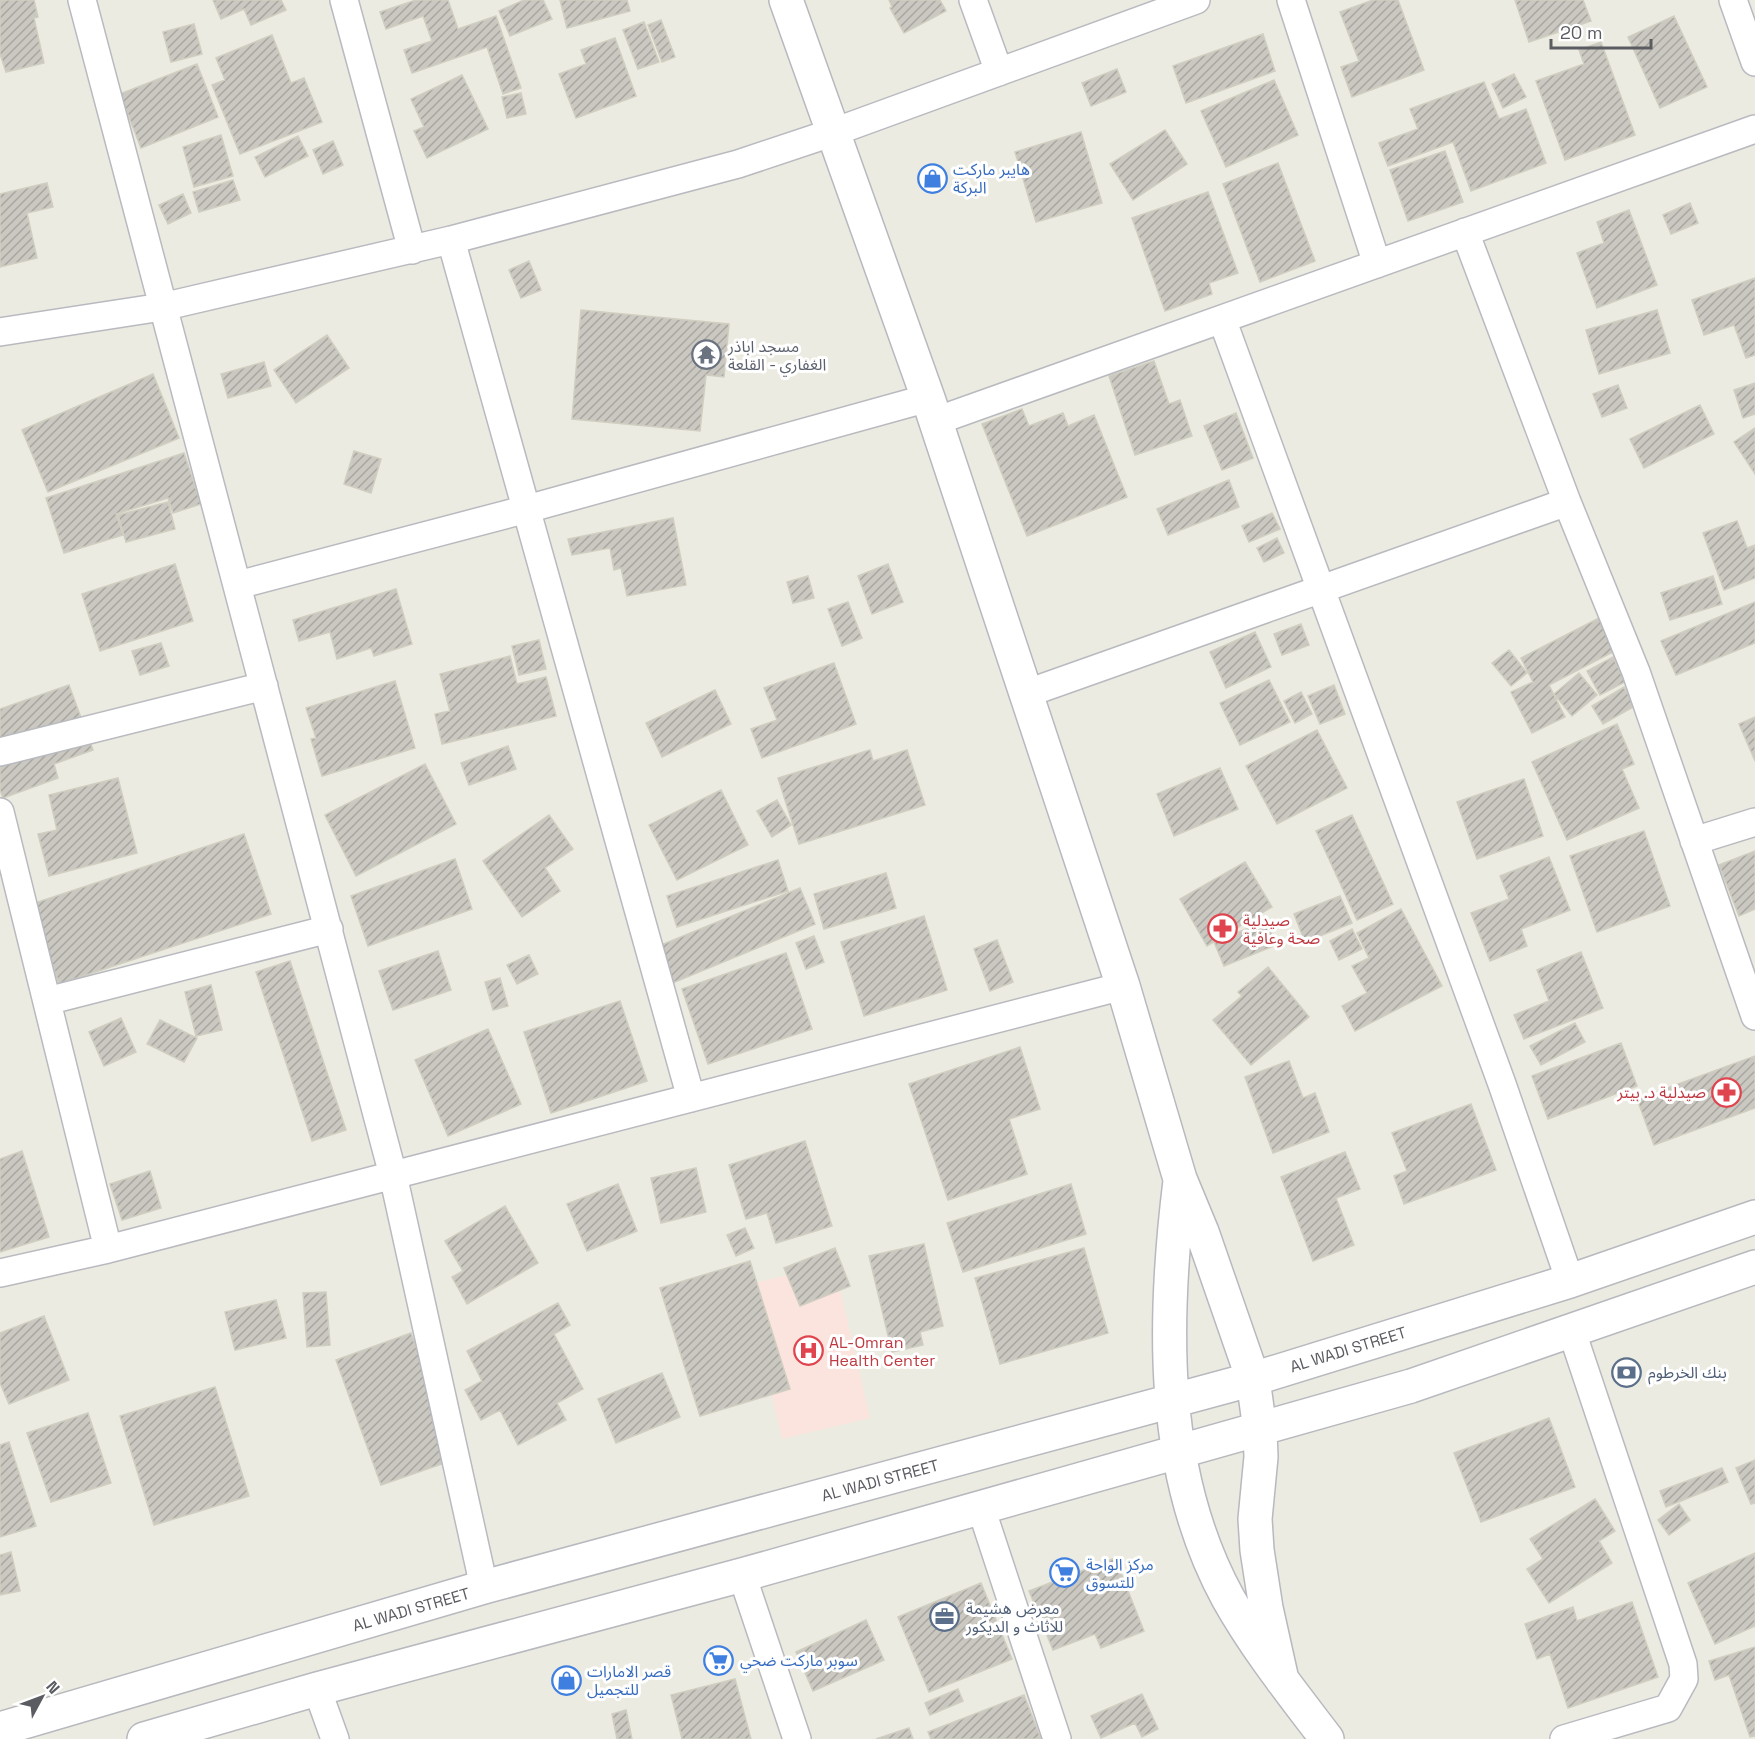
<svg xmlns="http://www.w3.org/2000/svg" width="1755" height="1739" viewBox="0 0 1755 1739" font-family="'Space Grotesk','Noto Sans Arabic',sans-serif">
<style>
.medical{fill:#fae4dd}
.building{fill:url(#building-hatch);stroke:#d0cec0;stroke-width:1.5}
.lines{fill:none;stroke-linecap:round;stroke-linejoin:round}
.street-casing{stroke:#b9bac0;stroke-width:30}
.secondary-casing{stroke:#b7b9bf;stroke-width:36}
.street{stroke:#fff;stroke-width:27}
.secondary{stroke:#fff;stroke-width:33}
.labels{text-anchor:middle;stroke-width:6;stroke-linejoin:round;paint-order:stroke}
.shop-label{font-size:16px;fill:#366cbe;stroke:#fff;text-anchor:start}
.worship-label{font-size:16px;fill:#5b616d;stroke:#fff;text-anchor:start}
.health-label{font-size:16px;fill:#be3a42;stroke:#fff;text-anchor:start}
.street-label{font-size:16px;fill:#5a5c62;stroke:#fff}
.service-label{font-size:16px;fill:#4e5e75;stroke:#fff;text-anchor:start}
</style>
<defs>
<pattern id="building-hatch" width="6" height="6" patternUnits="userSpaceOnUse" patternTransform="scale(1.5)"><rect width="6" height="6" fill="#cac8c1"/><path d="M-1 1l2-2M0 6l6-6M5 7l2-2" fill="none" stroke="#a7a6a0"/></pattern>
</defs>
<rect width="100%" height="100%" fill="#ecebe1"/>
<path class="medical" d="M 834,1264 L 870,1418 L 782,1439 L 746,1285 Z"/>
<path class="building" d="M 0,0 L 34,0 L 38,17 L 34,18 L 44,63 L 6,72 L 0,54 Z
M 213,0 L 281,0 L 286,10 L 251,25 L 244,9 L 221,19 Z
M 416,0 L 448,0 L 458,29 L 496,16 L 521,88 L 503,94 L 487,47 L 412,73 L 404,50 L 432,41 L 423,16 L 386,29 L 380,12 Z
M 524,0 L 543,0 L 552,19 L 510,36 L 499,11 Z
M 560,0 L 627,0 L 630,11 L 567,28 Z
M 889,0 L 940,0 L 946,11 L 904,33 L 890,8 L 892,7 Z
M 1373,0 L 1398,0 L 1424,70 L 1352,97 L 1341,67 L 1359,61 L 1340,12 Z
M 1515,0 L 1583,0 L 1591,21 L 1529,42 Z
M 1674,16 L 1707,87 L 1660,108 L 1628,37 Z
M 661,20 L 675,57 L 662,62 L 648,25 Z
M 644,22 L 659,62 L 638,69 L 623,30 Z
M 194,24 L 202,54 L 171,62 L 163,32 Z
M 1263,34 L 1275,71 L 1186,103 L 1173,66 Z
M 272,35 L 291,83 L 304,78 L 322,122 L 240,154 L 212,85 L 225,80 L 216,58 Z
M 615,38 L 636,96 L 576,118 L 559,74 L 586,64 L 581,50 Z
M 1601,42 L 1635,135 L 1565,160 L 1536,81 L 1584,64 L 1579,50 Z
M 197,64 L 218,117 L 141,148 L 120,94 Z
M 1117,69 L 1126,92 L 1091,106 L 1082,83 Z
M 1514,74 L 1526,97 L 1503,108 L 1492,84 Z
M 462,75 L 488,129 L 427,158 L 414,131 L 424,127 L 411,99 Z
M 1274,80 L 1298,135 L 1226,167 L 1201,111 Z
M 1484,82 L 1499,119 L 1526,109 L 1546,163 L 1471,191 L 1453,142 L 1388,166 L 1379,143 L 1418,129 L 1410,109 Z
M 521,93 L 526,114 L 507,118 L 502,97 Z
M 1165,130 L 1187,164 L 1133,200 L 1110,164 Z
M 1081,132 L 1102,203 L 1036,222 L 1015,152 Z
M 221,135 L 233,176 L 194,187 L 183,147 Z
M 298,136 L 308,156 L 265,177 L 255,157 Z
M 333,141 L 343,165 L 323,174 L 313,150 Z
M 1445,151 L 1463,202 L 1408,221 L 1390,170 Z
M 1278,163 L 1315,261 L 1260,282 L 1223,184 Z
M 233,180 L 240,200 L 199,212 L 193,192 Z
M 47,183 L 53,207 L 27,213 L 37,258 L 0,267 L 0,194 Z
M 1208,192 L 1238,273 L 1209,283 L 1212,294 L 1165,311 L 1132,218 Z
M 183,194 L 191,213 L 168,224 L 159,205 Z
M 1690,203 L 1698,223 L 1671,234 L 1663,215 Z
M 1629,210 L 1657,285 L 1597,308 L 1577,253 L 1604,243 L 1597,222 Z
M 529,261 L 541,290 L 521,298 L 509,270 Z
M 1755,278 L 1755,355 L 1746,358 L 1734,325 L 1704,335 L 1692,300 Z
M 581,310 L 729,324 L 724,377 L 706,375 L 700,431 L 572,419 Z
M 1657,310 L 1670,353 L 1599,374 L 1586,330 Z
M 327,335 L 349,368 L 296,403 L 274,370 Z
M 1154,361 L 1169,404 L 1180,400 L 1192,436 L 1135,455 L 1109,376 Z
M 264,362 L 271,386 L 228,398 L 221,374 Z
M 153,374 L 179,438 L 48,492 L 22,430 Z
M 1755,383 L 1755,414 L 1743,418 L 1734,390 Z
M 1618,385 L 1627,408 L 1602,417 L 1593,394 Z
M 1700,405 L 1714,434 L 1644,468 L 1630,439 Z
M 1022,409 L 1029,426 L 1063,413 L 1068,426 L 1094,415 L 1127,497 L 1027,536 L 982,424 Z
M 1236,413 L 1253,458 L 1222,470 L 1204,426 Z
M 1755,428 L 1755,474 L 1734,442 Z
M 354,451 L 381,459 L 371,493 L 344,484 Z
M 184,453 L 201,504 L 173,513 L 168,498 L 116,514 L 123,535 L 64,553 L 46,498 Z
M 1229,480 L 1239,507 L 1168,535 L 1157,509 Z
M 168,502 L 175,529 L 126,542 L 118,515 Z
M 1272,513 L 1280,529 L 1249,542 L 1242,526 Z
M 673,518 L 686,585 L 627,596 L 621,568 L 614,570 L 610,548 L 572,555 L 568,539 Z
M 1737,521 L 1747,548 L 1755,545 L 1755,578 L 1724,590 L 1703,533 Z
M 1277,538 L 1284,553 L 1264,562 L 1257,548 Z
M 175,564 L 193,621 L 100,651 L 82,594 Z
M 888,564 L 903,602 L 872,614 L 858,576 Z
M 808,576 L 814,598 L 793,603 L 787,582 Z
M 1713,576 L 1722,604 L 1670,620 L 1661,593 Z
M 396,589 L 412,644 L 374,656 L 371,648 L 337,659 L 330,632 L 299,641 L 293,620 Z
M 848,602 L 862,638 L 842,646 L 828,609 Z
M 1755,602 L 1755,643 L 1676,675 L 1661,641 Z
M 1599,618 L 1615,651 L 1549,685 L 1565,717 L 1532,733 L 1511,692 L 1533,682 L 1521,658 Z
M 1301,624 L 1309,645 L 1282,655 L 1274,634 Z
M 1255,632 L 1271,667 L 1226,688 L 1210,652 Z
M 539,640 L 546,669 L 519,675 L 512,646 Z
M 161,643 L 169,666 L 140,675 L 132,651 Z
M 1509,650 L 1527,673 L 1511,686 L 1492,663 Z
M 510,656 L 517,684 L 546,677 L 556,716 L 442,744 L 435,714 L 450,711 L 440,674 Z
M 1613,657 L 1625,682 L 1600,695 L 1587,671 Z
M 834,663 L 856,724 L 762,758 L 751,729 L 777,720 L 764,688 Z
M 1579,673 L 1597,695 L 1572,716 L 1554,694 Z
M 1269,680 L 1290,722 L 1240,745 L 1220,703 Z
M 395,681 L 415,748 L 322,776 L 311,739 L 316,738 L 306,708 Z
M 69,685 L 93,750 L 54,764 L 58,778 L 3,798 L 0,790 L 0,709 Z
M 1334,685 L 1345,714 L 1320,724 L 1308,696 Z
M 1624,687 L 1635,706 L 1603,724 L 1592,706 Z
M 715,690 L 731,724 L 662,757 L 646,723 Z
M 1301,692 L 1312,714 L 1295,723 L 1284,701 Z
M 1755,717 L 1755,761 L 1739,724 Z
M 1617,724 L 1634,764 L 1622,769 L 1639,808 L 1567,840 L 1532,762 Z
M 1317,730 L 1347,788 L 1277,824 L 1246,766 Z
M 508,746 L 516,769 L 469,785 L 461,763 Z
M 870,750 L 873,761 L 907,750 L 925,805 L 799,844 L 778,778 Z
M 425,764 L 456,824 L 356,876 L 325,815 Z
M 1220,768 L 1238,809 L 1174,836 L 1157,794 Z
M 118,778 L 137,853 L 49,876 L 38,834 L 57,830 L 49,795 Z
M 1524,779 L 1543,836 L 1477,859 L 1457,802 Z
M 721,790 L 748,845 L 677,880 L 649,825 Z
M 777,800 L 791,825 L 772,837 L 757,811 Z
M 549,815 L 573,849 L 545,868 L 560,891 L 522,917 L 483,861 Z
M 1352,815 L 1393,904 L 1357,920 L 1316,831 Z
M 1644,831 L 1670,906 L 1597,932 L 1570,856 Z
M 244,834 L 271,914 L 59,984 L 32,904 Z
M 1755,851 L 1755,909 L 1739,916 L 1719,865 Z
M 1549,857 L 1570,910 L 1521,929 L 1527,946 L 1490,961 L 1471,913 L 1509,899 L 1500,876 Z
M 455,859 L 472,909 L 368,946 L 351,896 Z
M 778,860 L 788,891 L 677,927 L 667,896 Z
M 1245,862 L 1272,907 L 1207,946 L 1180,899 Z
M 886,873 L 896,908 L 824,929 L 814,894 Z
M 800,888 L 815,924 L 670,984 L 654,948 Z
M 1340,896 L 1352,923 L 1305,942 L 1294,914 Z
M 1401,909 L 1442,986 L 1355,1031 L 1342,1006 L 1367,993 L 1352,966 L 1369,958 L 1357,933 Z
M 924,916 L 947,990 L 864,1016 L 841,942 Z
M 1266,921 L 1276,945 L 1224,966 L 1214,942 Z
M 1352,929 L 1362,949 L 1339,960 L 1330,941 Z
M 814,936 L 824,962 L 806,969 L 796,943 Z
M 997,940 L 1013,982 L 990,991 L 974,949 Z
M 438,951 L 451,990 L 393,1010 L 379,971 Z
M 1581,952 L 1603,1008 L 1524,1039 L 1514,1015 L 1549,1001 L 1537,970 Z
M 786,953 L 812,1029 L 708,1064 L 682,989 Z
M 529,955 L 538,974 L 517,984 L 507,965 Z
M 290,961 L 346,1130 L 312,1141 L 256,972 Z
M 1268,967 L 1309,1017 L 1251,1065 L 1213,1020 L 1242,996 L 1238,992 Z
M 500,978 L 508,1006 L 493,1010 L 485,982 Z
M 211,985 L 222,1030 L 196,1036 L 185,992 Z
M 620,1001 L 647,1081 L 551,1113 L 524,1032 Z
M 121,1018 L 136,1052 L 104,1066 L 89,1032 Z
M 160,1020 L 197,1038 L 184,1062 L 147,1044 Z
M 1575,1023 L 1585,1042 L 1541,1065 L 1530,1046 Z
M 488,1029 L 521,1104 L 448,1136 L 415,1060 Z
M 1621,1043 L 1637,1086 L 1548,1119 L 1532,1076 Z
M 1020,1047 L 1040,1109 L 1009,1119 L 1027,1174 L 948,1200 L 909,1084 Z
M 1755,1056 L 1755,1108 L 1654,1145 L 1637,1099 Z
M 1289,1061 L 1303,1098 L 1315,1093 L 1329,1132 L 1273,1153 L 1245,1077 Z
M 1471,1104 L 1496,1170 L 1404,1204 L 1394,1176 L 1407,1171 L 1392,1133 Z
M 805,1141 L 832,1226 L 776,1243 L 767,1213 L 746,1219 L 729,1165 Z
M 22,1151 L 49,1237 L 0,1252 L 0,1159 Z
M 1345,1152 L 1360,1189 L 1336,1198 L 1354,1245 L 1313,1261 L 1281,1177 Z
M 696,1168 L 706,1212 L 661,1223 L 651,1178 Z
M 150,1171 L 161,1208 L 122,1220 L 110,1184 Z
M 618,1184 L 637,1231 L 587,1251 L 567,1204 Z
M 1071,1184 L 1086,1234 L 963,1272 L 947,1223 Z
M 505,1206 L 538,1263 L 467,1304 L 452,1277 L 463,1271 L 445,1241 Z
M 745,1228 L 754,1248 L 736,1256 L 727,1235 Z
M 924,1244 L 943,1326 L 920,1332 L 923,1345 L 892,1352 L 869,1256 Z
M 835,1248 L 850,1286 L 800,1306 L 784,1268 Z
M 1084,1248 L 1108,1333 L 1000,1364 L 975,1278 Z
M 750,1261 L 790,1389 L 700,1416 L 660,1288 Z
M 326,1292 L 330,1345 L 307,1347 L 303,1293 Z
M 276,1300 L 286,1338 L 235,1350 L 225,1312 Z
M 558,1303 L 570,1325 L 554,1334 L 583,1389 L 557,1403 L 566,1420 L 518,1445 L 500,1410 L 481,1420 L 465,1390 L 482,1381 L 467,1351 Z
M 44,1316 L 69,1380 L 9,1404 L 0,1383 L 0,1333 Z
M 411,1333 L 456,1459 L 381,1485 L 336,1360 Z
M 662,1373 L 680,1417 L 616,1443 L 598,1399 Z
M 215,1387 L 249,1496 L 154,1525 L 120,1416 Z
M 88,1413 L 111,1483 L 51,1502 L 27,1433 Z
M 1549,1418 L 1575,1487 L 1481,1522 L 1454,1453 Z
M 9,1442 L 36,1526 L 0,1537 L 0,1445 Z
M 1755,1460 L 1755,1503 L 1751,1504 L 1736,1468 Z
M 1722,1468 L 1728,1482 L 1666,1507 L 1660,1491 Z
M 1595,1499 L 1615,1531 L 1599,1541 L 1612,1563 L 1549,1603 L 1527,1569 L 1543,1559 L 1530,1539 Z
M 1679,1504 L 1690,1520 L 1669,1535 L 1658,1520 Z
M 11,1552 L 20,1591 L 0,1595 L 0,1555 Z
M 1755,1553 L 1755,1626 L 1715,1644 L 1688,1583 Z
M 1115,1558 L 1144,1631 L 1101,1648 L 1095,1634 L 1053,1650 L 1029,1591 Z
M 981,1583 L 1012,1659 L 929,1692 L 898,1617 Z
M 1632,1602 L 1658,1677 L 1568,1708 L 1550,1654 L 1537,1659 L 1525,1624 L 1573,1607 L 1577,1621 Z
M 866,1620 L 884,1660 L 813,1691 L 796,1652 Z
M 1755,1647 L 1755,1736 L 1750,1737 L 1729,1675 L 1715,1680 L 1709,1661 Z
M 735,1679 L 751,1739 L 682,1739 L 671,1695 Z
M 958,1689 L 963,1701 L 930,1715 L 925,1703 Z
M 1142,1694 L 1158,1729 L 1142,1737 L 1135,1723 L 1101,1738 L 1091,1716 Z
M 1024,1695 L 1041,1739 L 931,1739 L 928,1732 Z
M 626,1710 L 632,1739 L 617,1739 L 612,1714 Z
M 909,1728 L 913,1739 L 876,1739 Z"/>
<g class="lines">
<defs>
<path id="street" d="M 82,0 L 393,1175 L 484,1587
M 344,0 L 412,250
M 973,0 L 999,72
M 1291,0 L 1377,264
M 1733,0 L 1755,62
M 1465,232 L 1567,502 L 1636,672 L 1755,1016
M 451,240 L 691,1098
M 1222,319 L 1502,1084 L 1570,1281
M 0,332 L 162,307 L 451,240 L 738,164 L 834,132 L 1196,0
M 936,421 L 1755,129
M 238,585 L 527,509 L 928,398
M 1025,694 L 1567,502
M 0,752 L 264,686
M 0,812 L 108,1249
M 1694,841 L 1755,822
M 47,1001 L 329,929
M 0,1273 L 108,1249 L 1123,986
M 981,1508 L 1057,1739
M 742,1575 L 797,1739
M 317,1689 L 335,1739
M 1564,1739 L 1668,1708 L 1684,1679 L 1683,1664 L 1572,1332"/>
<path id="secondary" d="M 786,0 L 928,398 L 1123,986 L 1180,1179 L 1202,1232 L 1253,1379 L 1260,1430 L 1261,1457 L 1255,1519 L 1257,1550 L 1266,1608 L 1282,1680
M 1180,1181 C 1163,1319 1159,1472 1228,1598 C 1256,1648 1292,1693 1327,1739
M 0,1729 L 484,1587 L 1253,1379 L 1570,1281 L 1755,1217
M 144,1739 L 317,1689 L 742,1575 L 1411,1386 L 1755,1267"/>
</defs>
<use href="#street" class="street-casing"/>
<use href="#secondary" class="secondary-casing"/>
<use href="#street" class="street"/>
<use href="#secondary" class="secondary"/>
</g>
<defs>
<symbol id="shop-ring" viewBox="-11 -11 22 22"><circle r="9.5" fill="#fff" stroke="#3f7fe0" stroke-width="1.5"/><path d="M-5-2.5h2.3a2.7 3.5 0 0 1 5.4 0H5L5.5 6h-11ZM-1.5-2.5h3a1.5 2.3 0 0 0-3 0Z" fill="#3f7fe0"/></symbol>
<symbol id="temple-ring" viewBox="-11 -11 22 22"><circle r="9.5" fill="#fff" stroke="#6b7280" stroke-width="1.5"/><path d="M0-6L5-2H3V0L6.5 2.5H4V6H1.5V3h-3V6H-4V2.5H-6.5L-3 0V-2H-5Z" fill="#6b7280"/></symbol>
<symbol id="pharmacy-ring" viewBox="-11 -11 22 22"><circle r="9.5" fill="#fff" stroke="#e0444e" stroke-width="1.5"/><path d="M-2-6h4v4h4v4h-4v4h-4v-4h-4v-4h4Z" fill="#e0444e"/></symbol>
<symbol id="hospital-ring" viewBox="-11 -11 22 22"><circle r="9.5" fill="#fff" stroke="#e0444e" stroke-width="1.5"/><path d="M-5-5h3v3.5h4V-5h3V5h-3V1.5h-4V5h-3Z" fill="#e0444e"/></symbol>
<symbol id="bank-ring" viewBox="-11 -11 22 22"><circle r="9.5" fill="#fff" stroke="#5c6f8a" stroke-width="1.5"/><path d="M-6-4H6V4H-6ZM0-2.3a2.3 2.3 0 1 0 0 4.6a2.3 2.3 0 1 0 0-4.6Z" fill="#5c6f8a"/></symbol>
<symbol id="supermarket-ring" viewBox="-11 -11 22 22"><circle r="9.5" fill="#fff" stroke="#3f7fe0" stroke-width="1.5"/><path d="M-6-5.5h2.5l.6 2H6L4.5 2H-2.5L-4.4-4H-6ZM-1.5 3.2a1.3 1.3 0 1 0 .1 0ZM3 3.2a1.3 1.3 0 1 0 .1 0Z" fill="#3f7fe0"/></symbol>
<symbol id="office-ring" viewBox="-11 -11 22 22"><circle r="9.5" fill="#fff" stroke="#5c6f8a" stroke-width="1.5"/><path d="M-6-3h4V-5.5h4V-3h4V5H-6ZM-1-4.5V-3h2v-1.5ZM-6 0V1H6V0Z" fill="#5c6f8a"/></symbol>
</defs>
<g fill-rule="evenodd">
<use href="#shop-ring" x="916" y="162" width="33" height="33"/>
<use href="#temple-ring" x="690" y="338" width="33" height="33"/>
<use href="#pharmacy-ring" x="1206" y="912" width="33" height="33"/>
<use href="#pharmacy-ring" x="1710" y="1076" width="33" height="33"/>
<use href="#hospital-ring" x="792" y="1334" width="33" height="33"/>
<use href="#bank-ring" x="1610" y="1356" width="33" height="33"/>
<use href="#supermarket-ring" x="1048" y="1556" width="33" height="33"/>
<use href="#office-ring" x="928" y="1600" width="33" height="33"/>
<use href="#supermarket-ring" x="702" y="1644" width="33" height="33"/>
<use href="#shop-ring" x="550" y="1664" width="33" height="33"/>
</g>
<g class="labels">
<g class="shop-label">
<text x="953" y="175">هايبر ماركت<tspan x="953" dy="18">البركة</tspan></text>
<text x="1086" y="1570">مركز الواحة<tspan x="1086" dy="18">للتسوق</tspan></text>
<text x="740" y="1666">سوبر ماركت ضحي</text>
<text x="587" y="1677">قصر الامارات<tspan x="587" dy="18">للتجميل</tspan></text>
</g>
<g class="worship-label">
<text x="728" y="352">مسجد اباذر<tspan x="728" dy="18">الغفاري - القلعة</tspan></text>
</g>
<g class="health-label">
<text x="1243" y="926">صيدلية<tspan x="1243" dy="18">صحة وعافية</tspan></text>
<text x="1706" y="1098" text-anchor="end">صيدلية د. بيتر</text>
<text x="829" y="1348">AL-Omran<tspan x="829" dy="18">Health Center</tspan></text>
</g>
<g class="street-label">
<text transform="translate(1348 1349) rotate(-17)" y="6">AL WADI STREET</text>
<text transform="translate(880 1480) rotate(-15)" y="6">AL WADI STREET</text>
<text transform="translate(411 1609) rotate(-16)" y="6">AL WADI STREET</text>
</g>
<g class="service-label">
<text x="1648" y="1378">بنك الخرطوم</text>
<text x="966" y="1614">معرض هشيمة<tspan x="966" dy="18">للاثاث و الديكور</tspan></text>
</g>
</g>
<g transform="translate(42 1697) rotate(49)" stroke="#ffffff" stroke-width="4.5" paint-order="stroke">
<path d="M0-4.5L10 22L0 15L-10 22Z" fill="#5a5c62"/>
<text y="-9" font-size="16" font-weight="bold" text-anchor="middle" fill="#5a5c62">N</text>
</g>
<path d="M1551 39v9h100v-9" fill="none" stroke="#5a5c62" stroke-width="3"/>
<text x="1560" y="39" font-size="18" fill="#5a5c62" stroke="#ffffff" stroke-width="4.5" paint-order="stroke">20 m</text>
</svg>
